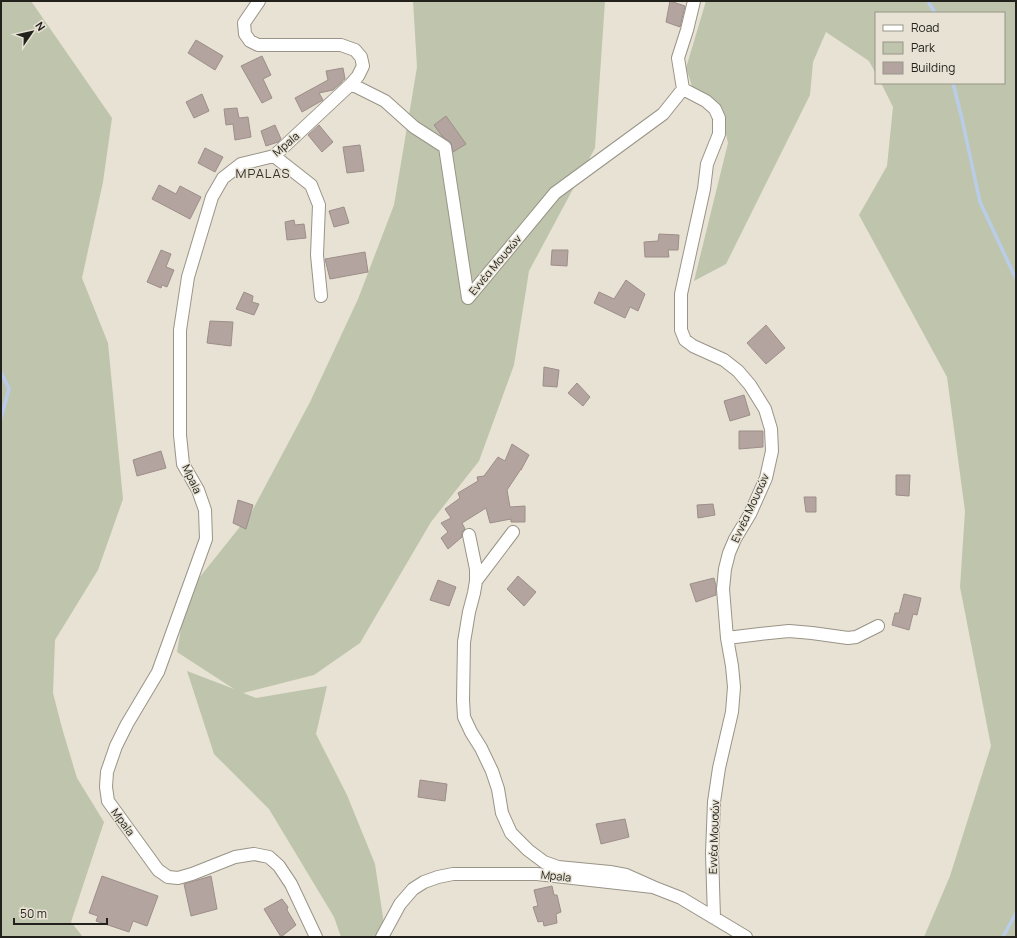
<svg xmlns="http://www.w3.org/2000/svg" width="1017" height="938" viewBox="0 0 1017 938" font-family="Manrope,sans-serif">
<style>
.green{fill:#bfc5ad}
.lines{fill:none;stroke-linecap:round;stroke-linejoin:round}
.stream{stroke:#b9cce8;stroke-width:3.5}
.building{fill:#b3a49f;stroke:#9d8e89}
.minor-casing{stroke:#999487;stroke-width:14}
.minor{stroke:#fff;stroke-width:12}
.labels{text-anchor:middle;stroke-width:3;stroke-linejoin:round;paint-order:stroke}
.street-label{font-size:11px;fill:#22211c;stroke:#e7e2d4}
.quarter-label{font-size:13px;letter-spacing:1px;fill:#363228;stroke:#e7e2d4}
</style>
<rect width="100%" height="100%" fill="#e7e2d4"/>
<path class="green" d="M 1,1 L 31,1 L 112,118 L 103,182 L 82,278 L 108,343 L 123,499 L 98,570 L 55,640 L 53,693 L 62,728 L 77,778 L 104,822 L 71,922 L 83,937 L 1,937 Z
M 413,1 L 605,1 L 595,148 L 529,271 L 514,365 L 479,461 L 431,522 L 360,643 L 314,675 L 243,693 L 256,698 L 327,686 L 316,734 L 347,795 L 375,864 L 386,937 L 341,937 L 334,917 L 269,809 L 214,754 L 187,671 L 234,689 L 177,652 L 187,593 L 251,513 L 310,402 L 358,299 L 394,205 L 417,67 Z
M 706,1 L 1016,1 L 1016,937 L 924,937 L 950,876 L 991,746 L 960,587 L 965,511 L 947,377 L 859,215 L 887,166 L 893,107 L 881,83 L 1004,83 L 1004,13 L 876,13 L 876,74 L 869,61 L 826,32 L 813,62 L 810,95 L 726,264 L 694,281 L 728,143 L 719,104 L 693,89 L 686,68 Z"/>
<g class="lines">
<path class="stream" d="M 928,1 L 935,13
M 953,83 L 962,119 L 980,202 L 1016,279
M 1,372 L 9,389 L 1,418
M 1003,937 L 1016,913"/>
</g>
<path class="building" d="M 670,1 L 685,6 L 680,27 L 666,22 Z
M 196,40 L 223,56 L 215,70 L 188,53 Z
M 262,56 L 271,75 L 263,79 L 272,98 L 262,103 L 241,66 Z
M 343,68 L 345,79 L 342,81 L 342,82 L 333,90 L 319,93 L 323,100 L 302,112 L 295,98 L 328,80 L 326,71 Z
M 202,94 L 209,111 L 194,118 L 186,102 Z
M 237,108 L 239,118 L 248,117 L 251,137 L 235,140 L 233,124 L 226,125 L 224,109 Z
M 446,116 L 466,144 L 453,152 L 451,143 L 442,136 L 434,125 Z
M 275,125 L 281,139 L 278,142 L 266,146 L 261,131 Z
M 319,125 L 333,142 L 322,152 L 308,135 Z
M 360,145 L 364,171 L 347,173 L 343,147 Z
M 205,148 L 223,157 L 215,172 L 198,163 Z
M 159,185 L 176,194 L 180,186 L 201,197 L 190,219 L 152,199 Z
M 344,207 L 349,223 L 334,227 L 329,211 Z
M 294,220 L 295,225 L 304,224 L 306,238 L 287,240 L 285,222 Z
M 659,234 L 679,235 L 678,250 L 668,250 L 669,257 L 645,257 L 644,242 L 658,241 Z
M 161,250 L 171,254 L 166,267 L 174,270 L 167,287 L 162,285 L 161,288 L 147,282 Z
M 552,250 L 568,250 L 567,266 L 551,265 Z
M 365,252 L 368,272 L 330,279 L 325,259 Z
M 626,280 L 645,294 L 638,311 L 630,307 L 625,318 L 594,303 L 599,292 L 614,299 Z
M 244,292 L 253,296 L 252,302 L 259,304 L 254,315 L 236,309 Z
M 210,321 L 233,322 L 231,346 L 207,343 Z
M 766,325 L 785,348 L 766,364 L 747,343 Z
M 544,367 L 559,370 L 557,387 L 543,386 Z
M 577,383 L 590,397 L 583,406 L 568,393 Z
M 744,395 L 750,415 L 730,421 L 724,401 Z
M 739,431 L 763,431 L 763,447 L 739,449 Z
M 512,444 L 529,455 L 521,470 L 521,469 L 507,490 L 510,507 L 525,506 L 525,522 L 511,522 L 511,519 L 490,523 L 486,508 L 462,523 L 465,529 L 462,532 L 462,537 L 448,549 L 441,538 L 448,532 L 441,523 L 451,518 L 445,509 L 460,498 L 458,493 L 478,481 L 477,477 L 484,476 L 498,457 L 505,461 Z
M 161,451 L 166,468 L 137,476 L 133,460 Z
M 896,475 L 910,475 L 909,496 L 896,495 Z
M 804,497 L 816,497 L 816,512 L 806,512 Z
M 238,500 L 253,505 L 246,529 L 233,523 Z
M 713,504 L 715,515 L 698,518 L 697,505 Z
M 518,576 L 536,592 L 524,606 L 507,589 Z
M 714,578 L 716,586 L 716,595 L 696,602 L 690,584 Z
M 438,580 L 456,587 L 449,606 L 430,600 Z
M 904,594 L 921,598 L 917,615 L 913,614 L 909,630 L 892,625 L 895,613 L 899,613 Z
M 420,780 L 447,784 L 445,801 L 418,797 Z
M 625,819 L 629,837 L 601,844 L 596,824 Z
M 102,876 L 158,896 L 147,926 L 133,921 L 129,932 L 96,921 L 98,916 L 89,913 Z
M 211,876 L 217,909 L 191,916 L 184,884 Z
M 552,886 L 554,895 L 557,895 L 561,912 L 556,914 L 557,923 L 544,926 L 543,921 L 538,922 L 533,907 L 538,906 L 534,890 Z
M 282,899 L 288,907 L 287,910 L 296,925 L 281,937 L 264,909 Z"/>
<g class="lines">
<defs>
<path id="minor" d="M 259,1 L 244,23 L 245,34 L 250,41 L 258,45 L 341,45 L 355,50 L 361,57 L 363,66 L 358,76 L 351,84 L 274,156 L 241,164 L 223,178 L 212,197 L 188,277 L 180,330 L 180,435 L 183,464 L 198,490 L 205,510 L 206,539 L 158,672 L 127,724 L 116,746 L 107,772 L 106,787 L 108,801 L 158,870 L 168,877 L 178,878 L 192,874 L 235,857 L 254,854 L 269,857 L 279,866 L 291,884 L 316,937
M 351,84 L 385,101 L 414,127 L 445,147 L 468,298 L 555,193 L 663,114 L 683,89 L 706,101 L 715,109 L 719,118 L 719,134 L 707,164 L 704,189 L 681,294 L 681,330 L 685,340 L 693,346 L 724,360 L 738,371 L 750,385 L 765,409 L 771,429 L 772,451 L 766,478 L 750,514 L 735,539 L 729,553 L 725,569 L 723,589 L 727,638 L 732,666 L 734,687 L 732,712 L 719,768 L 714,802 L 712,853 L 714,918
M 683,89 L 678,58 L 687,30 L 694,1
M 274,156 L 311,185 L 319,205 L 317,255 L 321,296
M 469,535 L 476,569 L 476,581 L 474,593 L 469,612 L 464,642 L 463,700 L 464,717 L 471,732 L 481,748 L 492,771 L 498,789 L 502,813 L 511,833 L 528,850 L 544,862 L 558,867 L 610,872 L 626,875 L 653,887
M 476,581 L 513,532
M 727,638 L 760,634 L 789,631 L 812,633 L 848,638 L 856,637 L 878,626
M 382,937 L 400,904 L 413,889 L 424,882 L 438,877 L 453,874 L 537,874 L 653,887 L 681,898 L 746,937"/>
</defs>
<use href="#minor" class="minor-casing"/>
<use href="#minor" class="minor"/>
</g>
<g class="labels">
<g class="street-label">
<text transform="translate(286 144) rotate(-40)" y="4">Mpala</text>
<text transform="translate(495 265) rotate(-50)" y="4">Εννέα Μουσών</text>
<text transform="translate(192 479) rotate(65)" y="4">Mpala</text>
<text transform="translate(750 508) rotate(-65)" y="4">Εννέα Μουσών</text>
<text transform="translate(123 822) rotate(54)" y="4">Mpala</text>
<text transform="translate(714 837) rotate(-88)" y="4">Εννέα Μουσών</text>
<text transform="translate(556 876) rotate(6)" y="4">Mpala</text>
</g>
<g class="quarter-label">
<text x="263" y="178">MPALAS</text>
</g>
</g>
<rect width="1017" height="938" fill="none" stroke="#22211c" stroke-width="4"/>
<rect x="875" y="12" width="130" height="72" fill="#e7e2d4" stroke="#98958a"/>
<rect x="883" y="25" width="20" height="6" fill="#ffffff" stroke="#98958a"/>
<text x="911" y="32" font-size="12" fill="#22211c">Road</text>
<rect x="883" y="42" width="20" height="12" fill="#bfc5ad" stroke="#98958a"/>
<text x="911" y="52" font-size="12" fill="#22211c">Park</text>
<rect x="883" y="62" width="20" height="12" fill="#b3a49f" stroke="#98958a"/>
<text x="911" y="72" font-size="12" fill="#22211c">Building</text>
<g transform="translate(32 32) rotate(56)" stroke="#e7e2d4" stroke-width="3" paint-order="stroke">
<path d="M0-3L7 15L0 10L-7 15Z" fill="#22211c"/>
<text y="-6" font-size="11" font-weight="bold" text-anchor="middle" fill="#22211c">N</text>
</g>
<path d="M14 918v6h93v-6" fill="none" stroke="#22211c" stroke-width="2"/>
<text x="20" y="918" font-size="12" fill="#22211c" stroke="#e7e2d4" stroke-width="3" paint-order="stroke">50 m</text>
</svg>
